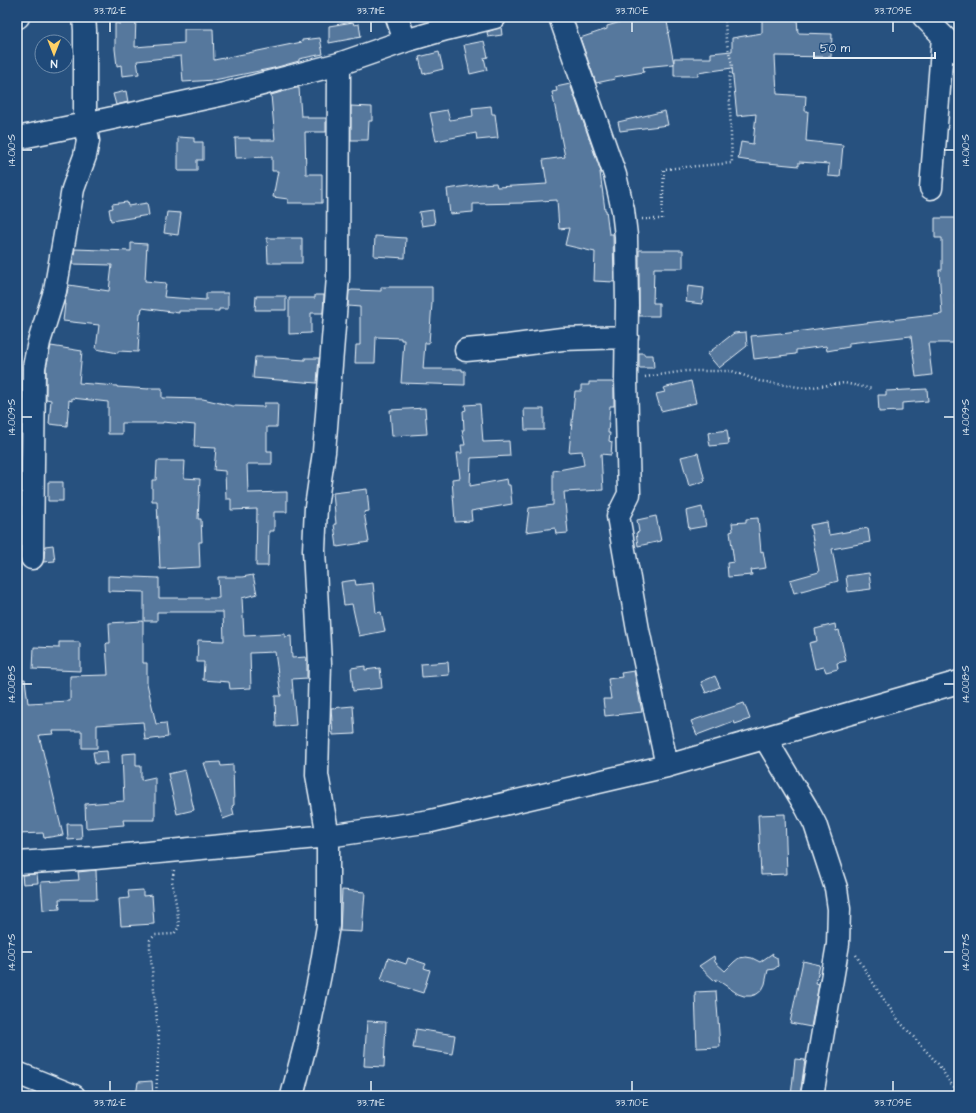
<svg xmlns="http://www.w3.org/2000/svg" width="976" height="1113" viewBox="0 0 976 1113" font-family="'Architects Daughter',sans-serif">
<style>
.building{fill:#57789d;stroke:#e8f1f8}
.lines{fill:none;stroke-linecap:round;stroke-linejoin:round}
.minor-casing{stroke:#e8f1f8;stroke-width:25}
.path{stroke:#e8f1f8;stroke-width:2.5;stroke-dasharray:1 3;stroke-linecap:butt}
.minor{stroke:#1f4a7a;stroke-width:22}
.ticks{fill:none;stroke:#e8f1f8;stroke-width:1.5}
.neatline{fill:none;stroke:#e8f1f8;stroke-width:1.5}
.ticks-label{font-size:10px;text-anchor:middle;fill:#e8f1f8}
</style>
<rect width="100%" height="100%" fill="#27517f"/>
<filter id="ink" filterUnits="userSpaceOnUse"><feTurbulence type="fractalNoise" baseFrequency=".025" numOctaves="2"/><feDisplacementMap in="SourceGraphic" scale="8" xChannelSelector="R" yChannelSelector="G"/><feConvolveMatrix kernelMatrix="1 2 1 2 8 2 1 2 1" color-interpolation-filters="sRGB"/></filter>
<g filter="url(#ink)">
<path class="building" d="M 120,17 L 136,17 L 135,47 L 184,43 L 184,29 L 213,29 L 214,60 L 302,42 L 302,40 L 320,38 L 323,54 L 299,59 L 299,61 L 274,68 L 214,80 L 183,82 L 181,56 L 137,61 L 139,74 L 122,76 L 121,65 L 117,66 L 115,49 L 115,23 L 120,24 Z
M 638,17 L 666,17 L 669,32 L 668,33 L 674,64 L 643,67 L 644,72 L 614,77 L 615,79 L 596,83 L 580,38 L 607,29 L 607,26 Z
M 762,17 L 797,18 L 798,33 L 832,34 L 831,57 L 775,56 L 777,94 L 806,96 L 805,111 L 808,111 L 806,141 L 843,145 L 840,177 L 828,176 L 829,164 L 799,162 L 799,166 L 757,162 L 738,159 L 741,142 L 753,144 L 756,114 L 737,116 L 732,68 L 698,73 L 698,76 L 674,76 L 674,58 L 711,58 L 711,53 L 732,51 L 732,38 L 762,33 Z
M 353,22 L 354,25 L 359,24 L 361,37 L 329,43 L 329,26 Z
M 501,27 L 502,35 L 488,37 L 487,32 Z
M 484,41 L 488,57 L 484,58 L 487,70 L 470,74 L 464,45 Z
M 439,52 L 443,69 L 423,74 L 419,57 Z
M 570,84 L 601,172 L 600,172 L 605,210 L 606,210 L 609,234 L 613,234 L 614,282 L 594,281 L 595,252 L 565,245 L 569,228 L 559,229 L 557,200 L 523,202 L 523,203 L 473,204 L 473,212 L 450,214 L 447,189 L 482,184 L 496,183 L 497,187 L 547,184 L 543,160 L 565,157 L 552,92 L 557,91 L 556,87 Z
M 296,88 L 299,88 L 301,116 L 308,116 L 308,118 L 326,118 L 326,132 L 305,132 L 306,174 L 322,174 L 322,203 L 288,203 L 288,199 L 273,197 L 278,171 L 272,171 L 272,157 L 236,158 L 235,138 L 250,138 L 250,140 L 275,140 L 271,95 Z
M 126,91 L 128,102 L 116,105 L 113,94 Z
M 351,106 L 372,107 L 372,121 L 369,121 L 368,140 L 351,140 Z
M 491,106 L 492,114 L 495,114 L 498,138 L 477,140 L 476,133 L 436,141 L 430,113 L 447,110 L 450,120 L 473,116 L 472,108 Z
M 665,111 L 668,125 L 620,131 L 618,122 Z
M 178,137 L 194,138 L 194,142 L 203,142 L 203,160 L 197,160 L 197,171 L 178,171 Z
M 127,202 L 128,206 L 147,203 L 149,215 L 111,221 L 109,209 L 113,208 L 112,204 Z
M 433,210 L 435,224 L 422,226 L 419,212 Z
M 167,212 L 181,213 L 178,235 L 164,233 Z
M 935,218 L 959,218 L 959,296 L 955,296 L 959,343 L 928,343 L 932,375 L 916,377 L 911,336 L 849,343 L 849,347 L 827,351 L 826,346 L 796,350 L 796,354 L 754,359 L 751,336 L 781,333 L 782,334 L 831,327 L 942,314 L 939,270 L 942,270 L 942,238 L 935,238 Z
M 375,236 L 406,238 L 405,258 L 374,256 Z
M 267,238 L 302,238 L 302,263 L 268,263 Z
M 131,243 L 147,244 L 145,281 L 166,283 L 164,297 L 206,300 L 206,293 L 228,293 L 228,309 L 219,309 L 219,311 L 179,311 L 179,313 L 142,308 L 141,313 L 140,313 L 138,352 L 118,351 L 118,353 L 96,349 L 99,325 L 63,321 L 65,304 L 64,304 L 69,285 L 109,291 L 112,265 L 72,264 L 75,249 L 131,251 Z
M 639,250 L 683,250 L 683,268 L 654,268 L 653,303 L 659,303 L 659,316 L 639,316 Z
M 688,286 L 704,288 L 702,304 L 686,302 Z
M 381,287 L 432,287 L 432,303 L 429,343 L 425,343 L 423,369 L 462,369 L 462,371 L 465,371 L 465,385 L 401,383 L 404,340 L 401,340 L 401,338 L 376,337 L 375,363 L 355,363 L 356,345 L 360,345 L 360,307 L 348,306 L 349,291 L 352,290 L 381,291 Z
M 315,295 L 324,295 L 323,313 L 311,313 L 311,333 L 289,334 L 289,298 L 315,298 Z
M 256,296 L 286,296 L 286,310 L 255,310 Z
M 746,332 L 747,346 L 719,368 L 707,354 L 734,333 Z
M 51,346 L 82,351 L 79,383 L 117,386 L 117,387 L 149,389 L 149,388 L 162,388 L 162,398 L 203,399 L 233,406 L 264,407 L 264,403 L 278,403 L 277,427 L 267,427 L 267,451 L 272,451 L 272,464 L 247,464 L 248,493 L 287,492 L 287,512 L 274,512 L 274,531 L 269,531 L 268,566 L 256,566 L 257,509 L 231,510 L 231,499 L 226,499 L 225,471 L 214,470 L 216,448 L 194,447 L 195,425 L 163,422 L 163,423 L 122,423 L 122,434 L 108,434 L 108,402 L 72,398 L 72,401 L 69,400 L 67,426 L 49,424 L 51,400 L 46,399 L 46,368 Z
M 639,353 L 644,353 L 644,355 L 653,355 L 654,368 L 639,368 Z
M 255,357 L 276,357 L 276,358 L 305,360 L 305,358 L 319,358 L 317,383 L 253,378 Z
M 691,381 L 696,403 L 661,411 L 656,394 L 665,392 L 663,388 Z
M 589,382 L 614,382 L 614,406 L 610,406 L 608,433 L 610,433 L 609,441 L 612,442 L 611,455 L 601,454 L 603,490 L 564,492 L 568,533 L 556,534 L 555,528 L 526,532 L 529,508 L 553,505 L 553,471 L 584,465 L 582,451 L 569,452 L 575,391 L 581,391 L 581,385 L 589,385 Z
M 18,383 L 21,384 L 21,398 L 17,398 Z
M 927,389 L 928,401 L 902,403 L 902,411 L 879,412 L 878,395 L 886,395 L 886,391 Z
M 480,404 L 483,442 L 509,441 L 510,456 L 471,458 L 470,486 L 507,479 L 508,485 L 510,485 L 512,504 L 471,511 L 472,521 L 455,522 L 452,479 L 460,478 L 457,453 L 462,453 L 461,445 L 465,445 L 462,430 L 464,430 L 463,411 L 466,410 L 465,405 Z
M 425,408 L 427,434 L 392,436 L 390,410 Z
M 524,409 L 544,409 L 544,430 L 525,430 Z
M 727,430 L 729,444 L 710,446 L 708,433 Z
M 698,453 L 705,481 L 689,486 L 681,457 Z
M 157,461 L 185,461 L 184,478 L 200,479 L 198,519 L 201,519 L 202,542 L 199,542 L 200,567 L 160,569 L 157,501 L 152,501 L 152,480 L 156,480 Z
M 48,482 L 63,482 L 63,501 L 48,501 Z
M 367,489 L 369,511 L 364,512 L 369,542 L 337,547 L 334,524 L 336,524 L 333,493 Z
M 702,507 L 706,526 L 689,529 L 686,511 Z
M 656,516 L 661,541 L 638,546 L 636,533 L 639,532 L 637,520 Z
M 758,518 L 761,552 L 763,551 L 766,568 L 751,570 L 752,575 L 728,577 L 727,563 L 734,562 L 730,532 L 733,531 L 732,523 L 746,522 L 746,519 Z
M 827,522 L 829,535 L 868,528 L 870,542 L 832,549 L 838,581 L 794,593 L 790,580 L 819,572 L 810,525 Z
M 53,545 L 55,561 L 43,562 L 44,558 L 45,546 Z
M 869,573 L 871,589 L 848,592 L 846,576 Z
M 253,575 L 257,594 L 242,598 L 244,636 L 285,634 L 285,637 L 291,636 L 292,658 L 306,657 L 307,666 L 307,678 L 292,679 L 296,725 L 276,727 L 275,696 L 281,696 L 275,652 L 250,653 L 251,688 L 230,689 L 229,682 L 203,680 L 204,662 L 197,662 L 198,640 L 224,641 L 223,612 L 157,612 L 157,621 L 144,621 L 144,592 L 108,591 L 108,576 L 159,578 L 159,598 L 219,598 L 218,577 L 242,577 Z
M 355,580 L 356,585 L 373,583 L 376,613 L 381,612 L 385,631 L 359,636 L 352,604 L 344,605 L 341,582 Z
M 143,621 L 143,663 L 147,663 L 147,683 L 156,724 L 166,723 L 168,737 L 145,740 L 143,722 L 97,725 L 97,748 L 82,748 L 82,731 L 53,731 L 54,734 L 39,735 L 63,835 L 44,838 L 43,833 L 17,834 L 17,680 L 25,679 L 28,703 L 70,701 L 70,676 L 108,675 L 106,644 L 107,643 L 110,643 L 109,623 Z
M 835,624 L 836,631 L 839,630 L 846,661 L 837,663 L 838,669 L 826,672 L 824,667 L 815,669 L 809,643 L 817,641 L 815,629 Z
M 59,642 L 79,642 L 79,643 L 80,644 L 80,671 L 33,669 L 34,647 L 59,648 Z
M 448,662 L 449,675 L 422,677 L 421,664 Z
M 365,666 L 365,670 L 380,668 L 382,688 L 353,691 L 351,668 Z
M 634,671 L 642,712 L 605,716 L 603,699 L 611,699 L 608,679 L 622,677 L 621,673 Z
M 715,676 L 720,687 L 706,693 L 701,682 Z
M 744,703 L 750,719 L 735,724 L 734,721 L 697,735 L 691,721 Z
M 353,706 L 355,734 L 333,735 L 331,708 Z
M 107,751 L 108,763 L 95,764 L 93,752 Z
M 136,753 L 136,766 L 141,766 L 141,780 L 155,777 L 155,820 L 123,820 L 124,825 L 86,828 L 85,804 L 124,801 L 122,754 Z
M 220,762 L 221,766 L 233,765 L 234,805 L 232,806 L 234,815 L 223,819 L 204,763 Z
M 185,770 L 194,810 L 177,814 L 168,774 Z
M 785,814 L 787,874 L 761,875 L 758,815 Z
M 67,824 L 81,824 L 82,839 L 68,840 Z
M 96,870 L 97,899 L 59,899 L 60,909 L 43,910 L 41,882 L 79,880 L 78,872 Z
M 37,874 L 38,883 L 23,884 L 22,875 Z
M 143,890 L 143,896 L 152,895 L 154,924 L 121,926 L 119,899 L 129,898 L 128,891 Z
M 342,890 L 365,892 L 362,932 L 340,931 Z
M 773,953 L 772,955 L 777,958 L 778,966 L 774,969 L 768,970 L 765,984 L 762,990 L 757,994 L 751,996 L 744,996 L 738,994 L 716,979 L 716,982 L 699,966 L 714,956 L 715,962 L 725,971 L 734,962 L 739,958 L 746,957 L 752,958 L 760,962 Z
M 388,958 L 406,964 L 408,958 L 426,964 L 424,968 L 430,970 L 423,993 L 381,980 Z
M 803,961 L 820,965 L 816,983 L 819,984 L 811,1027 L 790,1023 Z
M 716,991 L 720,1047 L 697,1048 L 695,992 Z
M 367,1021 L 386,1022 L 384,1067 L 364,1066 Z
M 416,1029 L 455,1035 L 452,1054 L 413,1048 Z
M 795,1059 L 805,1060 L 800,1096 L 791,1096 Z
M 152,1081 L 153,1096 L 136,1096 L 138,1082 Z"/>
<g class="lines">
<defs>
<path id="minor" d="M 17,17 L 18,17
M 397,17 L 405,41
M 560,17 L 615,175 L 623,210 L 626,236 L 627,305 L 626,380 L 629,494 L 618,516 L 638,630 L 667,766
M 924,17 L 959,52
M 17,138 L 85,124 L 224,94 L 339,64 L 405,41 L 446,29 L 495,17
M 931,188 L 943,37
M 466,350 L 508,346 L 562,339 L 627,337
M 32,558 L 34,367 L 39,342 L 55,291 L 73,189 L 85,156 L 88,141 L 85,124 L 85,30 L 84,17
M 765,738 L 806,807 L 815,824 L 836,888 L 839,909 L 838,944 L 812,1096
M 17,863 L 95,858 L 328,836 L 431,821 L 667,766 L 959,682
M 17,1073 L 74,1096
M 292,1096 L 306,1042 L 320,974 L 328,926 L 328,836 L 317,775 L 320,664 L 314,550 L 316,507 L 324,452 L 338,277 L 339,64"/>
</defs>
<use href="#minor" class="minor-casing"/>
<path class="path" d="M 642,219 L 662,219 L 664,169 L 732,163 L 729,80 L 732,64 L 726,40 L 725,17
M 645,377 L 686,371 L 732,371 L 759,381 L 805,388 L 844,383 L 873,389
M 856,955 L 880,994 L 899,1021 L 938,1064 L 949,1081 L 959,1093
M 156,1096 L 159,1042 L 150,948 L 150,940 L 155,935 L 174,934 L 179,927 L 177,909 L 172,881 L 174,870"/>
<use href="#minor" class="minor"/>
</g>
</g>
<path class="ticks" d="M 110,22 L 110,32M 371,22 L 371,32M 632,22 L 632,32M 893,22 L 893,32M 22,150 L 32,150M 944,150 L 954,150M 22,417 L 32,417M 944,417 L 954,417M 22,684 L 32,684M 944,684 L 954,684M 22,952 L 32,952M 944,952 L 954,952M 110,1081 L 110,1091M 371,1081 L 371,1091M 632,1081 L 632,1091M 893,1081 L 893,1091"/>
<rect width="976" height="1113" fill="none" stroke="#1f4a7a" stroke-width="44"/>
<g transform="translate(54 54) rotate(180)"><circle r="19" fill="#1f4a7a" stroke="#6f8dac"/>
<path d="M0-3L7 15L0 10L-7 15Z" fill="#ffd166"/>
<text y="-6" font-size="11" font-weight="bold" text-anchor="middle" fill="#e8f1f8">N</text>
</g>
<path d="M814 52v6h121v-6" fill="none" stroke="#e8f1f8" stroke-width="2"/>
<text x="820" y="52" font-size="12" fill="#e8f1f8" stroke="#1f4a7a" stroke-width="3" paint-order="stroke">50 m</text>
<rect x="22" y="22" width="932" height="1069" class="neatline"/>
<g class="ticks-label">
<text x="110" y="14">33.712°E</text>
<text x="371" y="14">33.711°E</text>
<text x="632" y="14">33.710°E</text>
<text x="893" y="14">33.709°E</text>
<text transform="translate(965 150) rotate(-90)" y="4">14.010°S</text>
<text transform="translate(11 150) rotate(-90)" y="4">14.010°S</text>
<text transform="translate(965 417) rotate(-90)" y="4">14.009°S</text>
<text transform="translate(11 417) rotate(-90)" y="4">14.009°S</text>
<text transform="translate(11 684) rotate(-90)" y="4">14.008°S</text>
<text transform="translate(965 684) rotate(-90)" y="4">14.008°S</text>
<text transform="translate(11 952) rotate(-90)" y="4">14.007°S</text>
<text transform="translate(965 952) rotate(-90)" y="4">14.007°S</text>
<text x="110" y="1106">33.712°E</text>
<text x="371" y="1106">33.711°E</text>
<text x="632" y="1106">33.710°E</text>
<text x="893" y="1106">33.709°E</text>
</g>
</svg>
